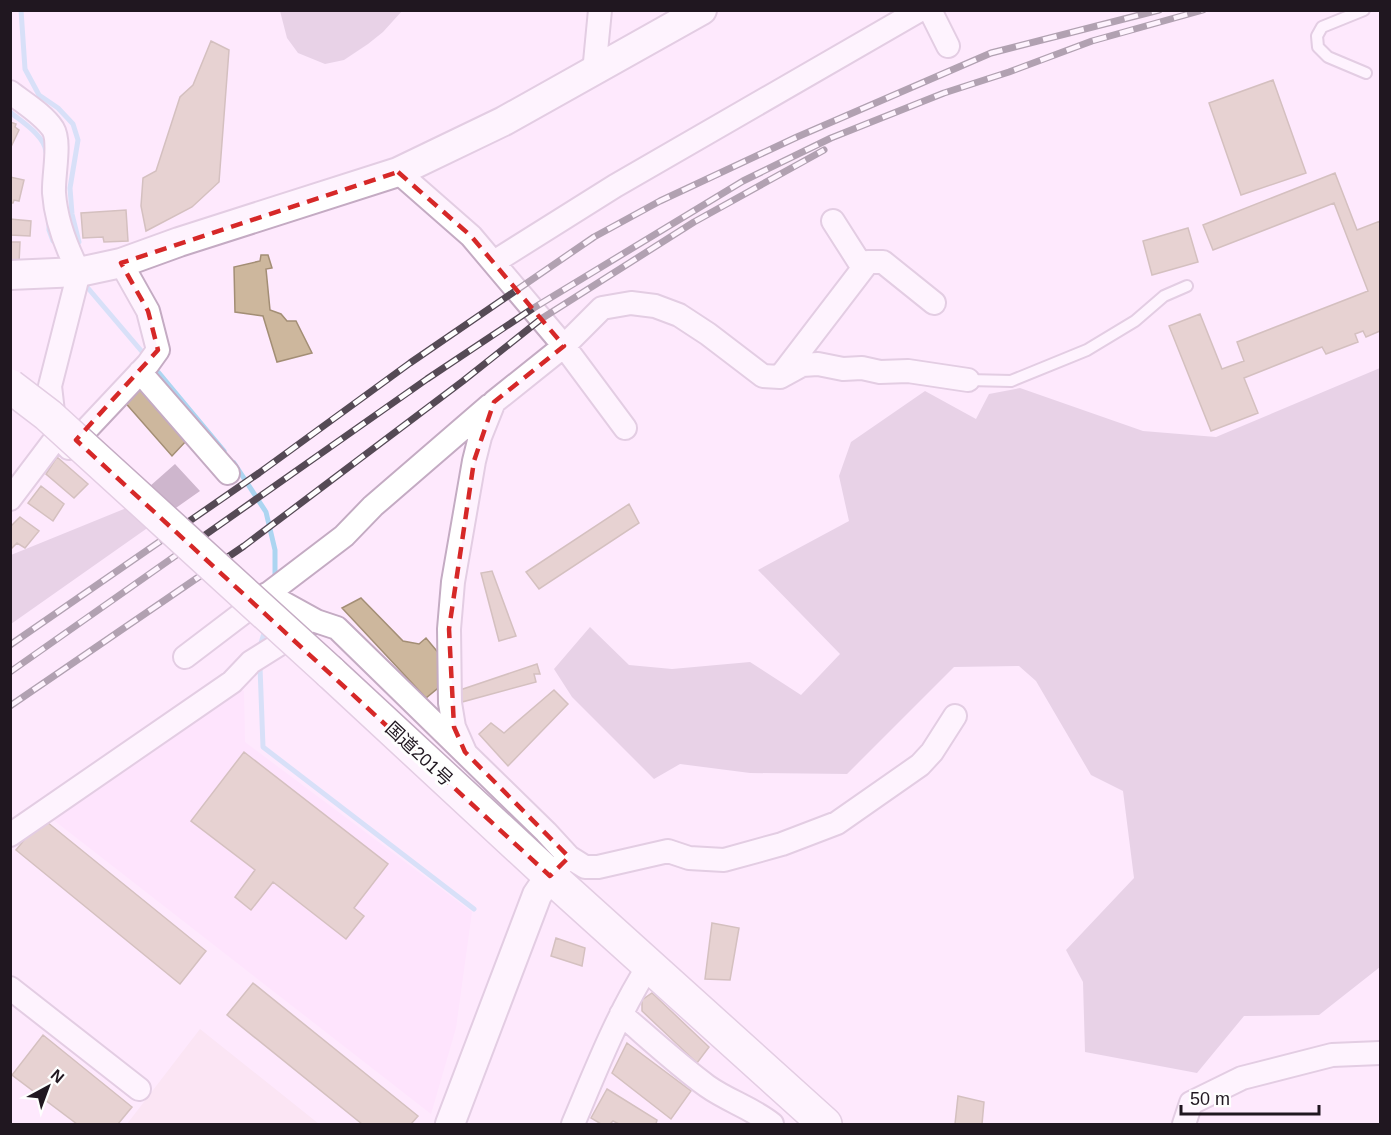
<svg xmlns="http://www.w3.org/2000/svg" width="1391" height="1135" viewBox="0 0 1391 1135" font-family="Helvetica,'Noto Sans JP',sans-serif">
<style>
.commercial{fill:#f8dfe8}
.built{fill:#feddfc}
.green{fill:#ceb6cd}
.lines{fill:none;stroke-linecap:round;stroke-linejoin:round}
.stream{stroke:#acd5f1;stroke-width:5}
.building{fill:#cdb79d;stroke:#a38e75;stroke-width:1.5}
.service-casing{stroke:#c4abc3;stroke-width:14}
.minor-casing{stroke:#c4abc3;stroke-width:26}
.tertiary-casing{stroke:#c4abc3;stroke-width:32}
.trunk-casing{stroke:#c4abc3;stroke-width:36}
.service{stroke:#fff;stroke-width:10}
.minor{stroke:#fff;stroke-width:22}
.tertiary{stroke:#fff;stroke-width:28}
.trunk{stroke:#fff;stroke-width:33}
.rail-casing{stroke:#554a55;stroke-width:7}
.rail{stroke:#fefefe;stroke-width:4.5;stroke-dasharray:14;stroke-linecap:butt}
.trunk-bridge-casing{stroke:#c4abc3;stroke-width:36;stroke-linecap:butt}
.trunk-bridge{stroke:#fff;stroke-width:33}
.marked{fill:none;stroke:#d62828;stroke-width:4.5;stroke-dasharray:12 8;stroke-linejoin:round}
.labels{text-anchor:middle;stroke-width:6;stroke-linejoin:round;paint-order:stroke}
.street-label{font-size:18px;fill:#201720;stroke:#fefefe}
</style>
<rect width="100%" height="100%" fill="#fee9fd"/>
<path class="commercial" d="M 200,1029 L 319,1124 L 127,1124 Z"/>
<path class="built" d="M 238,688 L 244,691 L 245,742 L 472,912 L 456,1028 L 431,1114 L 51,818 Z"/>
<path class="green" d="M 280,11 L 280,10 L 402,11 L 383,32 L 368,44 L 344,60 L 325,64 L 298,53 L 287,38 Z
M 1380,368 L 1380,967 L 1319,1015 L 1244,1016 L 1197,1073 L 1085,1052 L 1083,982 L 1066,950 L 1134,878 L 1123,791 L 1091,775 L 1036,681 L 1019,666 L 954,667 L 847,774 L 750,773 L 680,764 L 654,779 L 572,697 L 554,669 L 590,627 L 629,665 L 672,669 L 750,662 L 801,695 L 840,654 L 758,570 L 849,521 L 839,476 L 851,442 L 925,391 L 976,419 L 989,394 L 1020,388 L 1143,431 L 1216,437 Z
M 175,464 L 200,491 L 11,624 L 11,555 L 124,509 Z"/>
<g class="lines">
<path class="stream" d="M 21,10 L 25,69 L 39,95 L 58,108 L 73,124 L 78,140 L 70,188 L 72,214 L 79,242
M 10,112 C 22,122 45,136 46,152
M 49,222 L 49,230 L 53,241
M 87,287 L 144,354
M 159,373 L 224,451
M 234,463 L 266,512 L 275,550 L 275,581
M 261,643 L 266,627
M 260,667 L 263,747 L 474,909"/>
</g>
<path class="building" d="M 211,41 L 229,50 L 219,182 L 192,207 L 146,231 L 141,206 L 143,178 L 156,171 L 180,97 L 193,85 Z
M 1273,80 L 1306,173 L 1241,195 L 1209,103 Z
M 10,122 L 16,124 L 15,127 L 19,130 L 10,149 Z
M 1335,173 L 1357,230 L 1380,221 L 1380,331 L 1366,337 L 1363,331 L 1355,334 L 1358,342 L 1326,354 L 1322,347 L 1244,378 L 1258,413 L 1211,431 L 1169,326 L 1200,314 L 1222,369 L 1244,361 L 1237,342 L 1368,291 L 1334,203 L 1213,250 L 1203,225 Z
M 10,177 L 24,180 L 19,201 L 14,200 L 13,203 L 10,203 Z
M 126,210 L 128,241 L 104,242 L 103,237 L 83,238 L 81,213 Z
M 10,219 L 31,221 L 30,236 L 10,235 Z
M 1188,228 L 1198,262 L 1152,275 L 1143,241 Z
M 10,242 L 20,242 L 19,263 L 10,262 Z
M 261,255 L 268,255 L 272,268 L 266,269 L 270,310 L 281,314 L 287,321 L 296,321 L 312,353 L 277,362 L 263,316 L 235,312 L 234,267 L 260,261 Z
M 137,382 L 187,440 L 172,456 L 122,399 Z
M 57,457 L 88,484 L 74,498 L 46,474 Z
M 41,486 L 64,504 L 53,521 L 28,503 Z
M 629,504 L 639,523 L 539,589 L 526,572 Z
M 20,517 L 39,531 L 25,548 L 17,543 L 10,550 L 10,527 Z
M 492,571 L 516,636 L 499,641 L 481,573 Z
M 361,598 L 403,641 L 419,644 L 426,638 L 441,656 L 438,688 L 426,698 L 342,608 Z
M 537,664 L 540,674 L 534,674 L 536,682 L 462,702 L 457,691 Z
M 554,690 L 568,704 L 508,766 L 479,734 L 491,723 L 504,733 Z
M 244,752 L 388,864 L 354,908 L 364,916 L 346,939 L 273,882 L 251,910 L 235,897 L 255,870 L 191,821 Z
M 42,818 L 206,951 L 180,984 L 16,850 Z
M 712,923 L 739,928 L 730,980 L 705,979 Z
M 556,938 L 585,948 L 582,966 L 551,956 Z
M 253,983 L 418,1116 L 411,1124 L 362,1124 L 227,1015 Z
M 652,993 L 709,1047 L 697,1063 L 642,1011 L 642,1000 Z
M 43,1035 L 132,1107 L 118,1124 L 77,1124 L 12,1075 Z
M 627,1043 L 691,1091 L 671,1119 L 612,1073 Z
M 607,1089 L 657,1120 L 656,1124 L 619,1124 L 613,1121 L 610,1124 L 601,1124 L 591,1118 Z
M 958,1096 L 984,1102 L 982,1124 L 955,1124 Z"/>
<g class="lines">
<defs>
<path id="service" d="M 1364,10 L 1322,27 L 1317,36 L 1318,47 L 1328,57 L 1366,73
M 968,380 L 1011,381 L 1087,350 L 1135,321 L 1164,296 L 1187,286"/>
<path id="minor" d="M 930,10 L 948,46
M 597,70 L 595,62 L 600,10
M 10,92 C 24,103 43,114 53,129 C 61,142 53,176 54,193 C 56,221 66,247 79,272 L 50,386 L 56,438 L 10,499
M 398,172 L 471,236 L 564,346 L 625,428
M 833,221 L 863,268
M 494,262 L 615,186 L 920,10
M 140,372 L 228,473
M 783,373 L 868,262 L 883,262 L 934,303
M 67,446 L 69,448 L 148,364 L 158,350 L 148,311 L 121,263
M 267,594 L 316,621 L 337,628 L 546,832 L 569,857 L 560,866
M 185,657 L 344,536 L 373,506 L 490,405
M 465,752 L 454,727 L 450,703 L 449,629 L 453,582 L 474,461 L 480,437 L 494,402 L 564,346 L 602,308 L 631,303 L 655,306 L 679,315 L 708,334 L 763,376 L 780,377 L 802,365 L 818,364 L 843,369 L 862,368 L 880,372 L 908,371 L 968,380
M 10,835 L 232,682 L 251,662 L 302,630
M 569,857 L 585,867 L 598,867 L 668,851 L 689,858 L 724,860 L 782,844 L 837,823 L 920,765 L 932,752 L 955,716
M 10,988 L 139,1089
M 621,1014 C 649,1038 677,1064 707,1086 C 728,1101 752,1108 772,1124
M 573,1124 C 596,1070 617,1015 649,965
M 1184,1124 L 1191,1103 L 1242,1078 L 1332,1055 L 1380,1053"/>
<path id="tertiary" d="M 10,275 L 79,272 L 121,263 L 179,242 L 398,172 L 504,121 L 702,10
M 450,1124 L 537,895 L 550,876"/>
<path id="trunk" d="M 330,672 L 550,876 L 825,1124"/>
</defs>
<use href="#service" class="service-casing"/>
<use href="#minor" class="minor-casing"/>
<use href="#tertiary" class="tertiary-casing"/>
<use href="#trunk" class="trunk-casing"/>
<use href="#service" class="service"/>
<use href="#minor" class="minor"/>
<use href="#tertiary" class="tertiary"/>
<use href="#trunk" class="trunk"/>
<defs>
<path id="rail" d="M 10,645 L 259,473 L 410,363 L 594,237 L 660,201 L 797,137 L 991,53 L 1159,10
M 10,672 L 427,379 L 532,309 L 743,181 L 831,138 L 944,93 L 1009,72 L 1092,41 L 1203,10
M 10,706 L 244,546 L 463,381 L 541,319 L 694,222 L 824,150"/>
</defs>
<use href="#rail" class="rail-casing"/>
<use href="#rail" class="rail"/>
<defs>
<path id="trunk-bridge" d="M 10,386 L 48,415 L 330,672"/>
</defs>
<use href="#trunk-bridge" class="trunk-bridge-casing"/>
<use href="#trunk-bridge" class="trunk-bridge"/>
</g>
<path d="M0 0H1391V1135H0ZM 398,172 L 471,236 L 564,346 L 494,402 L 474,461 L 449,629 L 454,727 L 465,752 L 569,857 L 550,876 L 76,440 L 158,350 L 148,311 L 121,263 Z" fill="#fee9fd" fill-opacity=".55" fill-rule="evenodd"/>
<path class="marked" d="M 398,172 L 471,236 L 564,346 L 494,402 L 474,461 L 449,629 L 454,727 L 465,752 L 569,857 L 550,876 L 76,440 L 158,350 L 148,311 L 121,263 Z"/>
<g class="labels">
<g class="street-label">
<text transform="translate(419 754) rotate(43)" y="6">国道201号</text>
</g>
</g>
<rect width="1391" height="1135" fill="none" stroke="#201720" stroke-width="24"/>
<g transform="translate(48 1087) rotate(41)" stroke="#fefefe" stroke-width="4.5" paint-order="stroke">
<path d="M0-4.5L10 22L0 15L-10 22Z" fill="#201720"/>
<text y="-9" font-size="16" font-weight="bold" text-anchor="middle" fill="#201720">N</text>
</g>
<path d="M1181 1105v9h138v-9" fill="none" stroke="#201720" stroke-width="3"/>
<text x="1190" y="1105" font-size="18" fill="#201720" stroke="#fefefe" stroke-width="4.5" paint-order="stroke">50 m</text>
</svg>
